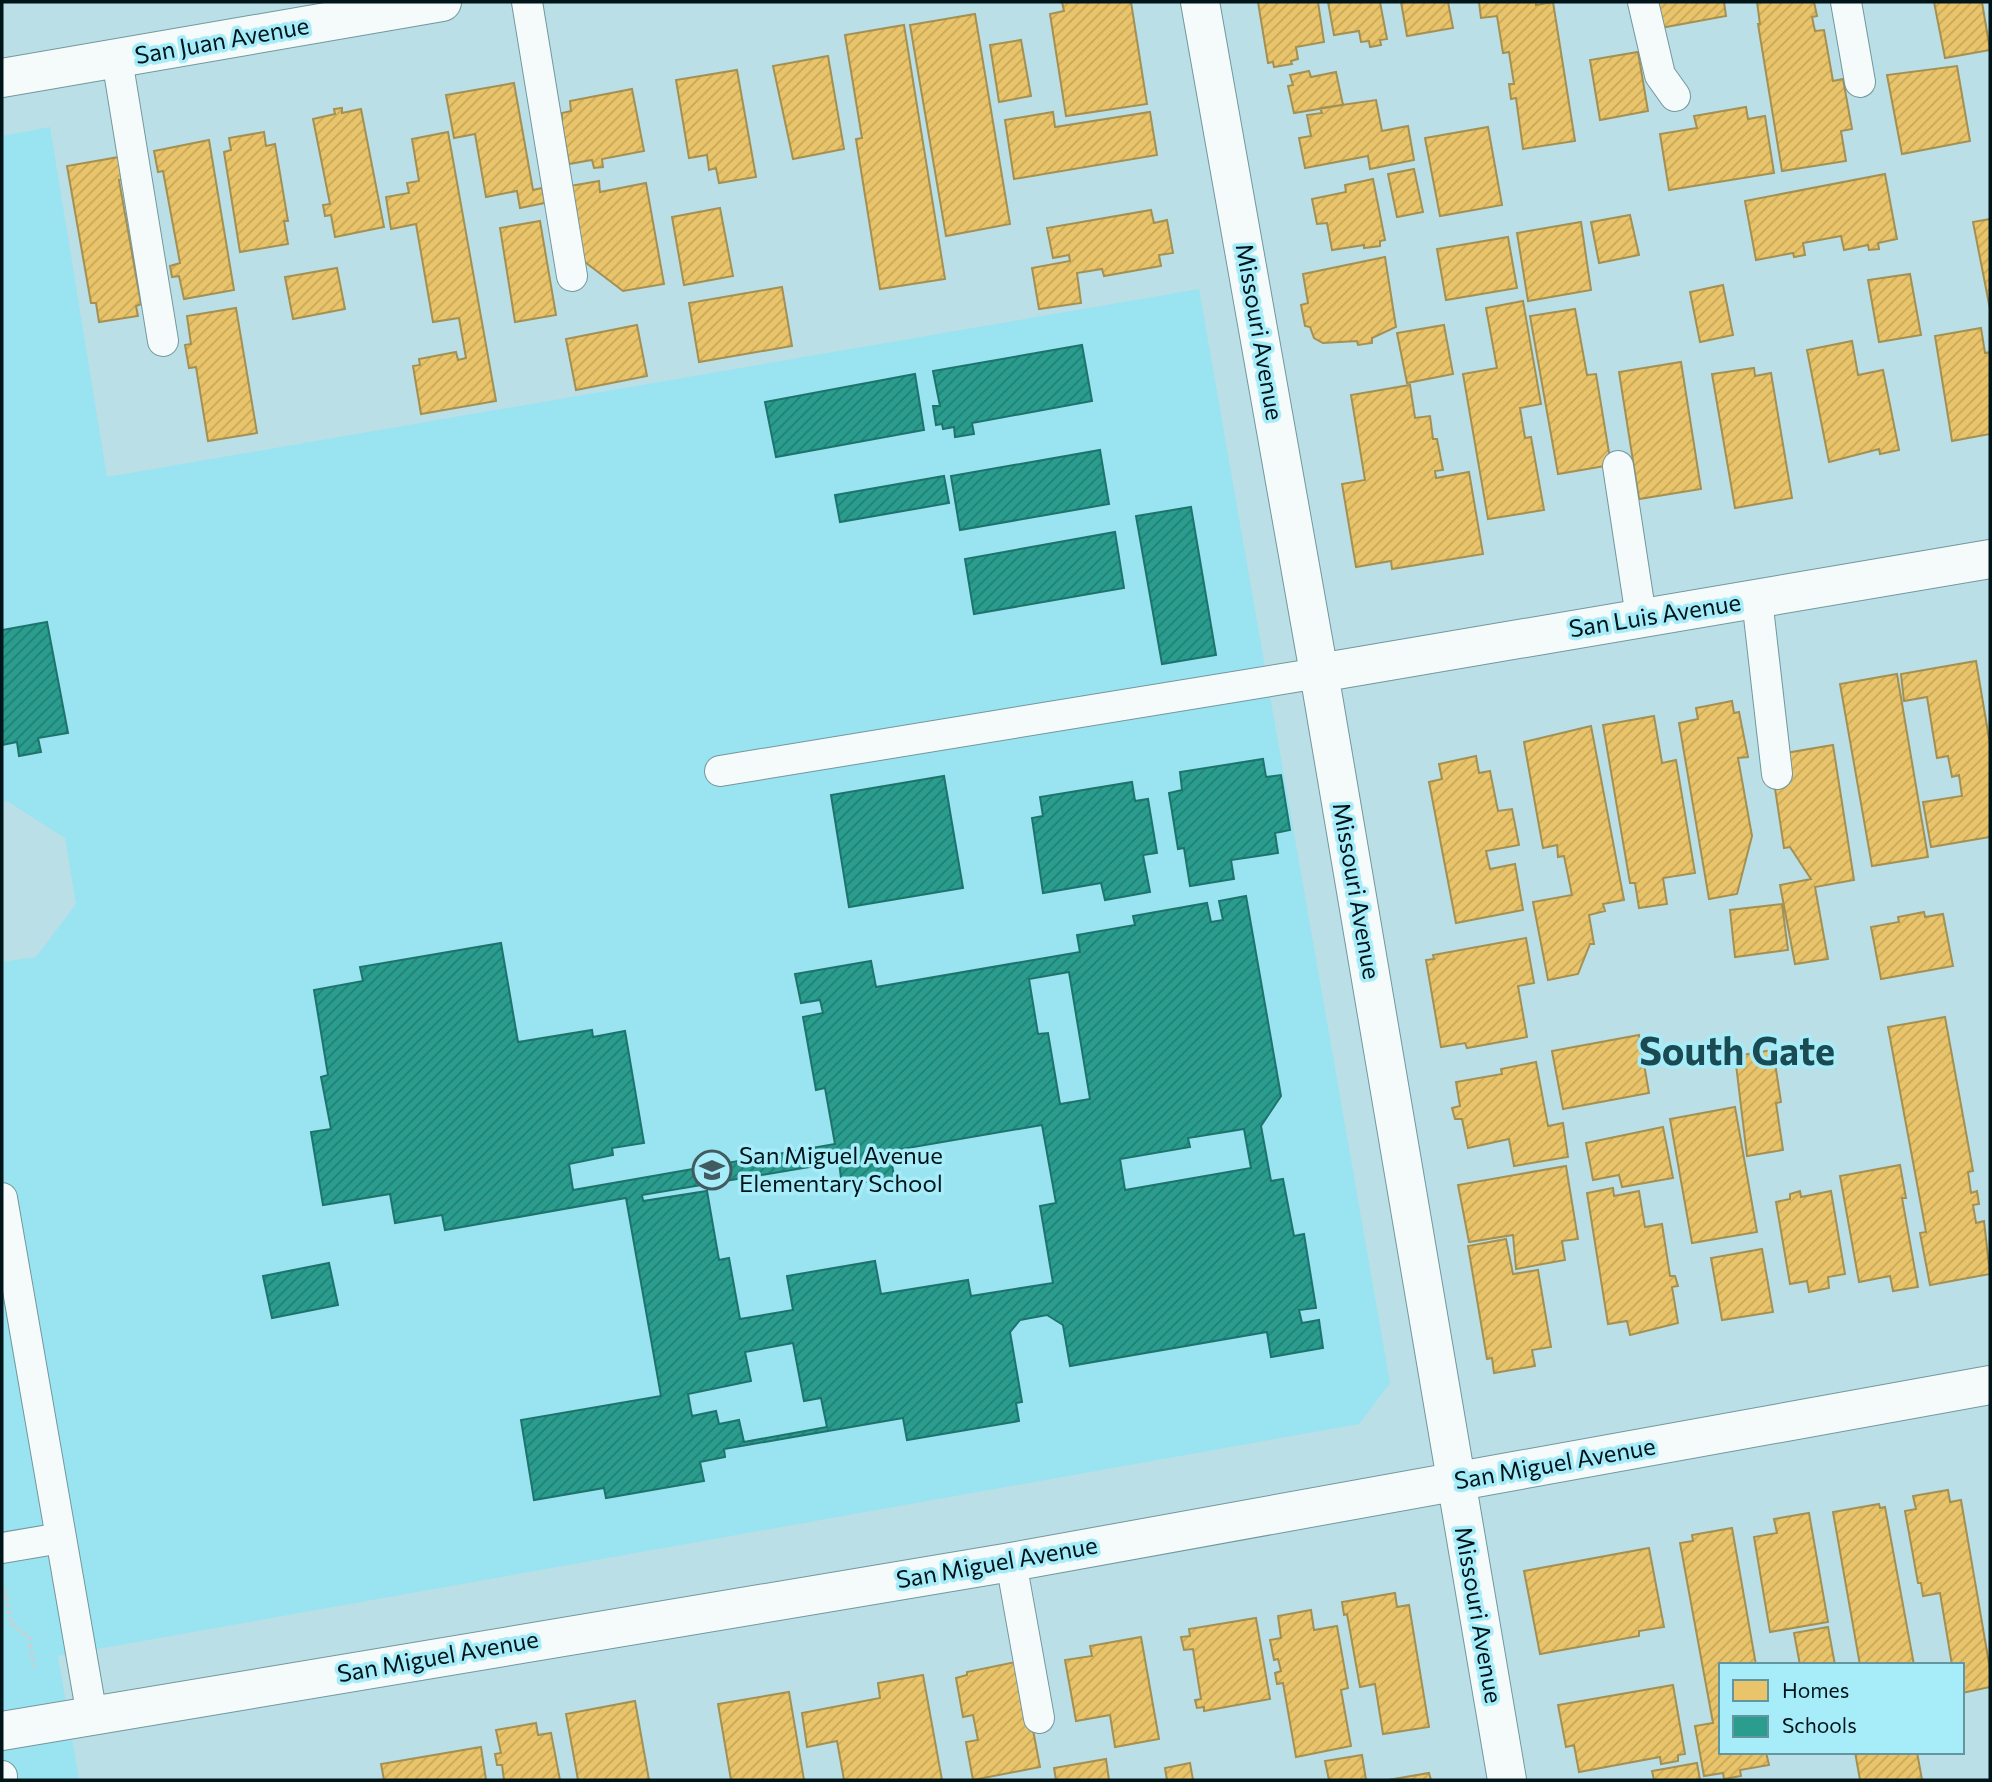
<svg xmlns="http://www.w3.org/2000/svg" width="1992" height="1782" viewBox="0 0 1992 1782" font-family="Commissioner,sans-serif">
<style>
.built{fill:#9ae3f0}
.homes{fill:url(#homes-hatch);stroke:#a39052;stroke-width:2}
.schools{fill:url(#schools-hatch);stroke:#1d746c;stroke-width:2;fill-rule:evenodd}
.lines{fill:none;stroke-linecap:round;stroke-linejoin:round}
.lane-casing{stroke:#72979d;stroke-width:32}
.street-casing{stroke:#72979d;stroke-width:40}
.path{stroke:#c6d1d3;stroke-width:4.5;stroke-dasharray:3.5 3.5;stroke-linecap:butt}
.lane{stroke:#f5fafb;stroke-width:30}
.street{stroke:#f5fafb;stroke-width:38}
.labels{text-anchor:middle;stroke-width:7;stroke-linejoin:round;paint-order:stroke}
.street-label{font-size:24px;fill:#00151a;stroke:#a7ecf9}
.poi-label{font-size:24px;fill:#00151a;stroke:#a7ecf9;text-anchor:start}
.town-label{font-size:38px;font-weight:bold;fill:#1a4b53;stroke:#a7ecf9}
</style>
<defs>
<pattern id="homes-hatch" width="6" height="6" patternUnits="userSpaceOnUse" patternTransform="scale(1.75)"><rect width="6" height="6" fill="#e9c46a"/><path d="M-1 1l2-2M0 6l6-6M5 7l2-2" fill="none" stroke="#c6a85b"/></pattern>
<pattern id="schools-hatch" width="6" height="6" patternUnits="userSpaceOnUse" patternTransform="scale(1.75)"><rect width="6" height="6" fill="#2a9d8f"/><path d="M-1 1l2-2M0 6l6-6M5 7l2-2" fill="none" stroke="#227f74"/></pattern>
</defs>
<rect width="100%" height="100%" fill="#badfe6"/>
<path class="built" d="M 50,127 L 107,477 L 1199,289 L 1390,1383 L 1359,1424 L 58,1656 L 79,1780 L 2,1780 L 2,962 L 36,957 L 76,904 L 65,838 L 7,801 L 2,802 L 2,136 Z"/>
<path class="homes" d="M 1062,2 L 1131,2 L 1147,104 L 1066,116 L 1050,14 L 1064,11 Z
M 1258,2 L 1318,2 L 1324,42 L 1296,47 L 1298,59 L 1291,61 L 1292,64 L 1274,67 L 1273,62 L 1268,63 Z
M 1328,2 L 1380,2 L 1387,39 L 1380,40 L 1381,45 L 1370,47 L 1369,41 L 1361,42 L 1359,31 L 1334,35 Z
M 1401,2 L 1448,2 L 1453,28 L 1407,36 Z
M 1479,2 L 1536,2 L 1536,5 L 1553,2 L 1575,141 L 1523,149 L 1516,98 L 1511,99 L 1509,84 L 1514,84 L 1509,52 L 1503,53 L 1497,16 L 1481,18 Z
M 1650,2 L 1724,2 L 1726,16 L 1655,29 Z
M 1757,2 L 1814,2 L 1817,16 L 1812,17 L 1815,31 L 1824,30 L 1833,81 L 1843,79 L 1852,129 L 1841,131 L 1846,161 L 1782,171 L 1758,24 L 1760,24 Z
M 1934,2 L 1982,2 L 1990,50 L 1945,58 Z
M 975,14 L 1010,224 L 946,236 L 910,25 Z
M 904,25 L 945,279 L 880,289 L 856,139 L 862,138 L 845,35 Z
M 1021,40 L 1031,96 L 999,102 L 990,45 Z
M 1638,52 L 1648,111 L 1600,120 L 1590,60 Z
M 828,56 L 844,149 L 793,159 L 773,66 Z
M 1957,66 L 1970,141 L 1902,154 L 1887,75 Z
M 737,70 L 756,177 L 719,183 L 716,168 L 709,170 L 707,155 L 689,158 L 676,80 Z
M 1309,71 L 1311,77 L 1336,72 L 1343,105 L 1294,113 L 1288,86 L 1293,85 L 1290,75 Z
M 514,83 L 533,190 L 542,188 L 545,203 L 520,208 L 517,191 L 486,197 L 475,134 L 454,138 L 446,95 Z
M 632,89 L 644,151 L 602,159 L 603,167 L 594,168 L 592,160 L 569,164 L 562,124 L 562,113 L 571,111 L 570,101 Z
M 1376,100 L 1382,131 L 1408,126 L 1414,160 L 1370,169 L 1368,156 L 1305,168 L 1299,138 L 1311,136 L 1307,115 L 1322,113 L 1320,108 Z
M 1746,107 L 1748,119 L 1765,116 L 1774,173 L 1669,190 L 1660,134 L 1697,128 L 1694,116 Z
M 342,108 L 342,113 L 361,109 L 384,227 L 335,237 L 331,215 L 325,216 L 323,205 L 330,204 L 313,119 L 335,114 L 334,109 Z
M 1053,112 L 1055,127 L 1150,112 L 1157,155 L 1014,179 L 1005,120 Z
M 1488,127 L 1502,205 L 1440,216 L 1425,138 Z
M 264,132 L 266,146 L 275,144 L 288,221 L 284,221 L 288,244 L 240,252 L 224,152 L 231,150 L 229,138 Z
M 448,132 L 496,401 L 421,414 L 413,366 L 420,365 L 419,359 L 456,352 L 458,360 L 466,358 L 459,318 L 433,322 L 416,224 L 391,229 L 386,197 L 409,193 L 407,183 L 419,181 L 412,139 Z
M 209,140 L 234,290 L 184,299 L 179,276 L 172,277 L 170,266 L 180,263 L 163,171 L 158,172 L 154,151 Z
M 119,157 L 123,180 L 119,180 L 141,304 L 136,306 L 138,316 L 99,322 L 96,303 L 91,303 L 67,166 Z
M 1414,169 L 1423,212 L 1397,217 L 1388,174 Z
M 1885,174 L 1897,239 L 1878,243 L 1879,249 L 1869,250 L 1868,245 L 1844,250 L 1841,236 L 1803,243 L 1805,255 L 1794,257 L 1793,253 L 1756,260 L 1745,201 Z
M 1373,179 L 1385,240 L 1380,241 L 1380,246 L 1364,248 L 1364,245 L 1332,250 L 1327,223 L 1317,224 L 1312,199 L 1346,192 L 1345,185 Z
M 599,181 L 600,192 L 646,183 L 664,284 L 623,291 L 577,256 L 570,186 Z
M 720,208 L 733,276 L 684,285 L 672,217 Z
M 1151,210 L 1154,223 L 1167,220 L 1173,253 L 1159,255 L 1161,266 L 1104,276 L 1102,269 L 1077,273 L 1081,303 L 1039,309 L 1032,268 L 1070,261 L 1069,255 L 1053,258 L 1047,228 Z
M 1630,215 L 1639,255 L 1599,263 L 1591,222 Z
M 1990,219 L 1990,309 L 1973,222 Z
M 540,221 L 556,315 L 515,322 L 500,228 Z
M 1581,222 L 1591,290 L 1528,301 L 1517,233 Z
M 1508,237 L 1517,288 L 1446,300 L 1437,249 Z
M 1385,257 L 1396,327 L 1372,338 L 1372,343 L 1358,345 L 1357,341 L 1323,343 L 1314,338 L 1310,327 L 1305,326 L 1301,305 L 1308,303 L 1303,274 Z
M 337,268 L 345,309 L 293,319 L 285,277 Z
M 1910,274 L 1921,335 L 1879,342 L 1868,280 Z
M 1723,285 L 1733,335 L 1700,342 L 1690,292 Z
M 782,287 L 792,346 L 699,362 L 689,303 Z
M 1523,301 L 1541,404 L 1520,408 L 1525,438 L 1531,437 L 1544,510 L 1488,519 L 1463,374 L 1497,368 L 1486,308 Z
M 236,308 L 257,433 L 208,441 L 196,367 L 189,368 L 185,345 L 191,344 L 187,316 Z
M 1575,309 L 1587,375 L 1596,374 L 1611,465 L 1558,474 L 1530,316 Z
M 637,325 L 647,376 L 576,390 L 566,339 Z
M 1444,325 L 1453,374 L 1407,383 L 1397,333 Z
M 1981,328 L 1985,353 L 1990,352 L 1990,434 L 1952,441 L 1935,336 Z
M 1852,341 L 1858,375 L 1883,370 L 1899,450 L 1880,454 L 1879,449 L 1829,462 L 1807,350 Z
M 1681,362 L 1701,489 L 1639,499 L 1619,372 Z
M 1754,368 L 1755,376 L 1771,373 L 1792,498 L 1735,508 L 1712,374 Z
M 1410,385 L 1415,418 L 1430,416 L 1433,439 L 1437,439 L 1443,470 L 1435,471 L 1436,478 L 1469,472 L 1483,554 L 1392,569 L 1391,561 L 1356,567 L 1342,484 L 1365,480 L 1351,395 Z
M 1976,661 L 1990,744 L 1990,837 L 1931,847 L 1923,802 L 1962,796 L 1959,775 L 1952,777 L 1948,756 L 1937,758 L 1927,697 L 1904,701 L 1901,674 Z
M 1897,674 L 1928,857 L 1872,866 L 1840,684 Z
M 1732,701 L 1734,713 L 1739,712 L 1748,757 L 1738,758 L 1752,836 L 1737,894 L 1709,899 L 1679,723 L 1698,719 L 1696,708 Z
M 1654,716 L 1662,763 L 1676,760 L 1695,873 L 1663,878 L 1667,904 L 1639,908 L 1635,883 L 1630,883 L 1603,725 Z
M 1591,726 L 1624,900 L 1603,904 L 1605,911 L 1589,915 L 1594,944 L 1590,944 L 1578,974 L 1548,980 L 1533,902 L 1572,895 L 1564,856 L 1558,857 L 1557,845 L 1543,848 L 1524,742 Z
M 1833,745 L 1854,880 L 1815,887 L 1828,959 L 1795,964 L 1780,885 L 1811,879 L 1790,847 L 1784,848 L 1774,782 L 1786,753 Z
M 1476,756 L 1479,773 L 1490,771 L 1498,811 L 1512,809 L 1519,845 L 1486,851 L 1490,869 L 1515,864 L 1523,910 L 1456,923 L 1429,782 L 1442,779 L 1439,764 Z
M 1782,904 L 1788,950 L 1735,957 L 1730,910 Z
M 1924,912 L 1925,917 L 1943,914 L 1953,966 L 1881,979 L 1871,927 L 1899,922 L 1898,917 Z
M 1526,938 L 1534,983 L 1518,986 L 1527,1037 L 1467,1048 L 1465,1043 L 1441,1047 L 1426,960 L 1434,959 L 1433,955 Z
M 1945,1017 L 1973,1171 L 1968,1172 L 1971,1193 L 1977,1191 L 1979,1204 L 1973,1205 L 1976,1223 L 1984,1221 L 1990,1274 L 1930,1285 L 1920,1233 L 1926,1232 L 1888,1027 Z
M 1639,1035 L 1649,1093 L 1563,1109 L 1552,1051 Z
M 1773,1050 L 1781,1102 L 1776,1103 L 1783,1150 L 1747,1156 L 1735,1056 Z
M 1536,1062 L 1548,1126 L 1563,1123 L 1568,1157 L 1514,1166 L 1509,1139 L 1468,1148 L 1462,1119 L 1455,1119 L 1452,1108 L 1460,1106 L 1456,1082 L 1502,1074 L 1501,1069 Z
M 1735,1107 L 1757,1232 L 1692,1243 L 1670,1119 Z
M 1663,1127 L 1673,1178 L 1622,1187 L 1619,1175 L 1593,1180 L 1586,1143 Z
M 1900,1165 L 1906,1198 L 1902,1198 L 1918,1287 L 1893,1291 L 1890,1276 L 1859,1282 L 1840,1176 Z
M 1566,1166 L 1578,1239 L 1562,1241 L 1565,1260 L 1516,1269 L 1513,1235 L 1469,1242 L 1458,1185 Z
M 1613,1188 L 1614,1196 L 1639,1191 L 1645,1227 L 1662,1224 L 1670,1276 L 1675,1276 L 1678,1286 L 1672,1287 L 1678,1323 L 1630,1335 L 1627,1321 L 1608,1324 L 1587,1193 Z
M 1800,1191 L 1801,1197 L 1831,1191 L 1845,1274 L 1828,1277 L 1829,1288 L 1809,1292 L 1807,1281 L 1790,1284 L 1776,1202 L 1790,1199 L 1790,1194 Z
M 1506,1239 L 1513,1274 L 1538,1270 L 1551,1347 L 1532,1350 L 1535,1366 L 1494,1373 L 1492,1358 L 1487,1359 L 1468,1246 Z
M 1762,1249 L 1773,1312 L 1722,1320 L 1711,1258 Z
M 1948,1490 L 1950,1502 L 1961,1500 L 1990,1669 L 1990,1687 L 1962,1693 L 1962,1665 L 1952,1665 L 1940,1593 L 1923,1596 L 1921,1583 L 1918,1583 L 1905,1511 L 1916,1509 L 1913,1496 Z
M 1879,1504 L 1880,1508 L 1885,1507 L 1914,1665 L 1860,1665 L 1833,1512 Z
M 1809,1513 L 1828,1622 L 1770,1632 L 1754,1537 L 1777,1533 L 1774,1519 Z
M 1732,1528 L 1756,1665 L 1721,1665 L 1721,1752 L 1766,1752 L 1769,1765 L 1740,1770 L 1741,1776 L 1724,1779 L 1723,1773 L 1704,1776 L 1695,1726 L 1713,1723 L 1680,1543 L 1693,1541 L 1692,1535 Z
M 1649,1548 L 1664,1627 L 1639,1631 L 1639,1636 L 1540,1654 L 1524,1571 Z
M 1395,1593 L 1397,1607 L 1409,1605 L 1429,1727 L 1383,1734 L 1375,1684 L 1360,1687 L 1347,1614 L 1344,1615 L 1342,1602 Z
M 1311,1610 L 1314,1630 L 1337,1626 L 1348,1688 L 1341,1690 L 1351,1746 L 1296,1757 L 1283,1683 L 1277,1684 L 1275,1673 L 1281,1671 L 1278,1659 L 1274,1660 L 1270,1640 L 1281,1638 L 1278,1616 Z
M 1256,1618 L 1270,1699 L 1204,1711 L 1204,1707 L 1197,1708 L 1195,1700 L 1201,1699 L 1193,1649 L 1184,1650 L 1181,1637 L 1190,1636 L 1189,1629 Z
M 1828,1627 L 1835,1665 L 1800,1665 L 1794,1633 Z
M 1141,1637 L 1159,1739 L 1115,1747 L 1110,1715 L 1076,1721 L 1065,1660 L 1092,1656 L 1090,1646 Z
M 1020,1661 L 1040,1767 L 973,1780 L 966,1742 L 978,1740 L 973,1715 L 963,1717 L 956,1678 L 967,1675 L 967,1672 Z
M 923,1675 L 942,1780 L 844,1780 L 837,1741 L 807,1747 L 802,1713 L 880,1698 L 878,1683 Z
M 1673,1685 L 1685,1754 L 1678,1755 L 1678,1761 L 1661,1764 L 1660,1757 L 1579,1772 L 1574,1745 L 1566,1747 L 1558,1705 Z
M 789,1692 L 804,1780 L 731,1780 L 718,1704 Z
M 635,1701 L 649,1780 L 578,1780 L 566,1714 Z
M 536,1723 L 538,1735 L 551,1733 L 560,1780 L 504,1780 L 502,1765 L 497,1765 L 495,1754 L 501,1753 L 496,1730 Z
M 481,1747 L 486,1780 L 384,1780 L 381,1764 Z
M 1855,1752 L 1917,1752 L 1922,1780 L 1860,1780 Z
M 1362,1755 L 1366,1780 L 1329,1780 L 1325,1761 Z
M 1106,1759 L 1109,1780 L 1056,1780 L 1054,1768 Z
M 1190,1763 L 1193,1780 L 1167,1780 L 1165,1768 Z
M 1697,1763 L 1700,1780 L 1654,1780 L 1652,1771 Z
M 1429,1773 L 1431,1780 L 1388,1780 Z"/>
<path class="schools" d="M 1082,345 L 1092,401 L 972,423 L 974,434 L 955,437 L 954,427 L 943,429 L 942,424 L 936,425 L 933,406 L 940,406 L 933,371 Z
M 915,374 L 924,430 L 776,457 L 765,402 Z
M 1100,450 L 1109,504 L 960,530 L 951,476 Z
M 944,476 L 949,503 L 840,522 L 835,495 Z
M 1191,507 L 1216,655 L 1162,664 L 1136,516 Z
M 1115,532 L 1124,588 L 974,614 L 965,559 Z
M 47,622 L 68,733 L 38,738 L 41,752 L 19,756 L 17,742 L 2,745 L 2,630 Z
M 1263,759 L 1266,777 L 1281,775 L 1290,830 L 1275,833 L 1278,853 L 1231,860 L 1234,879 L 1190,886 L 1184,848 L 1178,849 L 1169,793 L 1182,790 L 1180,772 Z
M 944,776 L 963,888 L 849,907 L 831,795 Z
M 1132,782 L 1135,801 L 1148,799 L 1157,853 L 1143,855 L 1150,892 L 1105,900 L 1101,883 L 1043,893 L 1032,818 L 1043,816 L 1040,797 Z
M 1246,896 L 1281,1096 L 1261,1126 L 1271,1181 L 1283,1179 L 1294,1236 L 1304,1234 L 1316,1308 L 1299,1310 L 1302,1323 L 1319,1320 L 1323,1348 L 1271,1357 L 1267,1332 L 1070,1366 L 1063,1325 L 1047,1315 L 1020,1320 L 1010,1332 L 1022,1402 L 1016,1403 L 1019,1421 L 907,1440 L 903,1418 L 724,1449 L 725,1457 L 700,1462 L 704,1481 L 606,1498 L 604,1488 L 534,1500 L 521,1420 L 661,1396 L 626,1198 L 445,1230 L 442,1215 L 395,1223 L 390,1194 L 323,1205 L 311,1132 L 331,1129 L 321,1077 L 328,1075 L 314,990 L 363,981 L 360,967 L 501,943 L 518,1042 L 592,1030 L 593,1037 L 625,1031 L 644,1143 L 612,1148 L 613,1155 L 569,1164 L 573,1190 L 835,1144 L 825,1088 L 816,1090 L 803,1017 L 823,1013 L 820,1000 L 801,1003 L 795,974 L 871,961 L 876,987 L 1080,952 L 1077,935 L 1135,925 L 1133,916 L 1207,903 L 1211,922 L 1223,920 L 1219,901 ZM 1069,972 L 1090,1099 L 1060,1104 L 1048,1033 L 1038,1034 L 1029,979 ZM 1042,1125 L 1056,1203 L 1040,1206 L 1053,1283 L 971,1296 L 968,1280 L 881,1294 L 875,1261 L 787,1276 L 793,1310 L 740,1319 L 729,1258 L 719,1260 L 707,1191 L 643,1201 L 642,1195 L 839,1162 L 842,1186 L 894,1177 L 890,1151 ZM 1244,1129 L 1251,1168 L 1125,1190 L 1120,1159 L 1190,1147 L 1188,1138 ZM 793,1343 L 804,1401 L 821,1398 L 827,1427 L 744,1442 L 739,1420 L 719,1424 L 716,1411 L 692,1416 L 688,1394 L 751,1381 L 745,1352 Z
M 329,1263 L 338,1305 L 272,1318 L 263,1276 Z"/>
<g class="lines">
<defs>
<path id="lane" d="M 527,2 L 572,276
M 1643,2 L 1660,75 L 1675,96
M 1846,2 L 1860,82
M 117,59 L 163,341
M 1618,466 L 1641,617
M 1757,599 L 1777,774
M 720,771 L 1319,673
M 2,1198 L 92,1716
M 2,1548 L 61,1538
M 1011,1562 L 1039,1718
M 2,1776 L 2,1780"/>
<path id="street" d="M 1200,2 L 1319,673 L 1507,1780
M 2,78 L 442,2
M 1319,673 L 1990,559
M 2,1731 L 1011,1562 L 1990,1385"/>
</defs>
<use href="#lane" class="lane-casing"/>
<use href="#street" class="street-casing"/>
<path class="path" d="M 5,1590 L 11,1623 L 29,1638 L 34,1667"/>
<use href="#lane" class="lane"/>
<use href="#street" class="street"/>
</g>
<defs>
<symbol id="school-ring" viewBox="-11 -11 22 22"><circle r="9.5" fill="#a7ecf9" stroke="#415c61" stroke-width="1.5"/><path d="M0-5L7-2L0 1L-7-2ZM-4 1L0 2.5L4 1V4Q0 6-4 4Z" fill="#415c61"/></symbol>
</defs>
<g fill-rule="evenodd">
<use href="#school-ring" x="690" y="1148" width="44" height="44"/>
</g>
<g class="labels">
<g class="street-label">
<text transform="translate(222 41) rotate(-10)" y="8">San Juan Avenue</text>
<text transform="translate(1259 332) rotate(80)" y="8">Missouri Avenue</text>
<text transform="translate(1655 616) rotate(-9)" y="8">San Luis Avenue</text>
<text transform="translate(1356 891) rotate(80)" y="8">Missouri Avenue</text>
<text transform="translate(1555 1464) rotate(-10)" y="8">San Miguel Avenue</text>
<text transform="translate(997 1563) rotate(-10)" y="8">San Miguel Avenue</text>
<text transform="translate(1478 1615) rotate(80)" y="8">Missouri Avenue</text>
<text transform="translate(438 1657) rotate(-10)" y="8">San Miguel Avenue</text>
</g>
<g class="poi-label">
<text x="739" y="1164">San Miguel Avenue<tspan x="739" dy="28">Elementary School</tspan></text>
</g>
<g class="town-label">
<text x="1737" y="1065">South Gate</text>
</g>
</g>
<rect width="1992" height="1782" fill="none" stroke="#00151a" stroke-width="7"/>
<rect x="1719" y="1663" width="245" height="91" fill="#a7ecf9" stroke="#6496a0" stroke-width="2"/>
<rect x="1733" y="1680" width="35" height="21" fill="#e9c46a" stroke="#6496a0" stroke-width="2"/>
<text x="1782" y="1698" font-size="21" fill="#00151a">Homes</text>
<rect x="1733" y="1716" width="35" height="21" fill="#2a9d8f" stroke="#6496a0" stroke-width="2"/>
<text x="1782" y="1733" font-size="21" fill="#00151a">Schools</text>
</svg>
